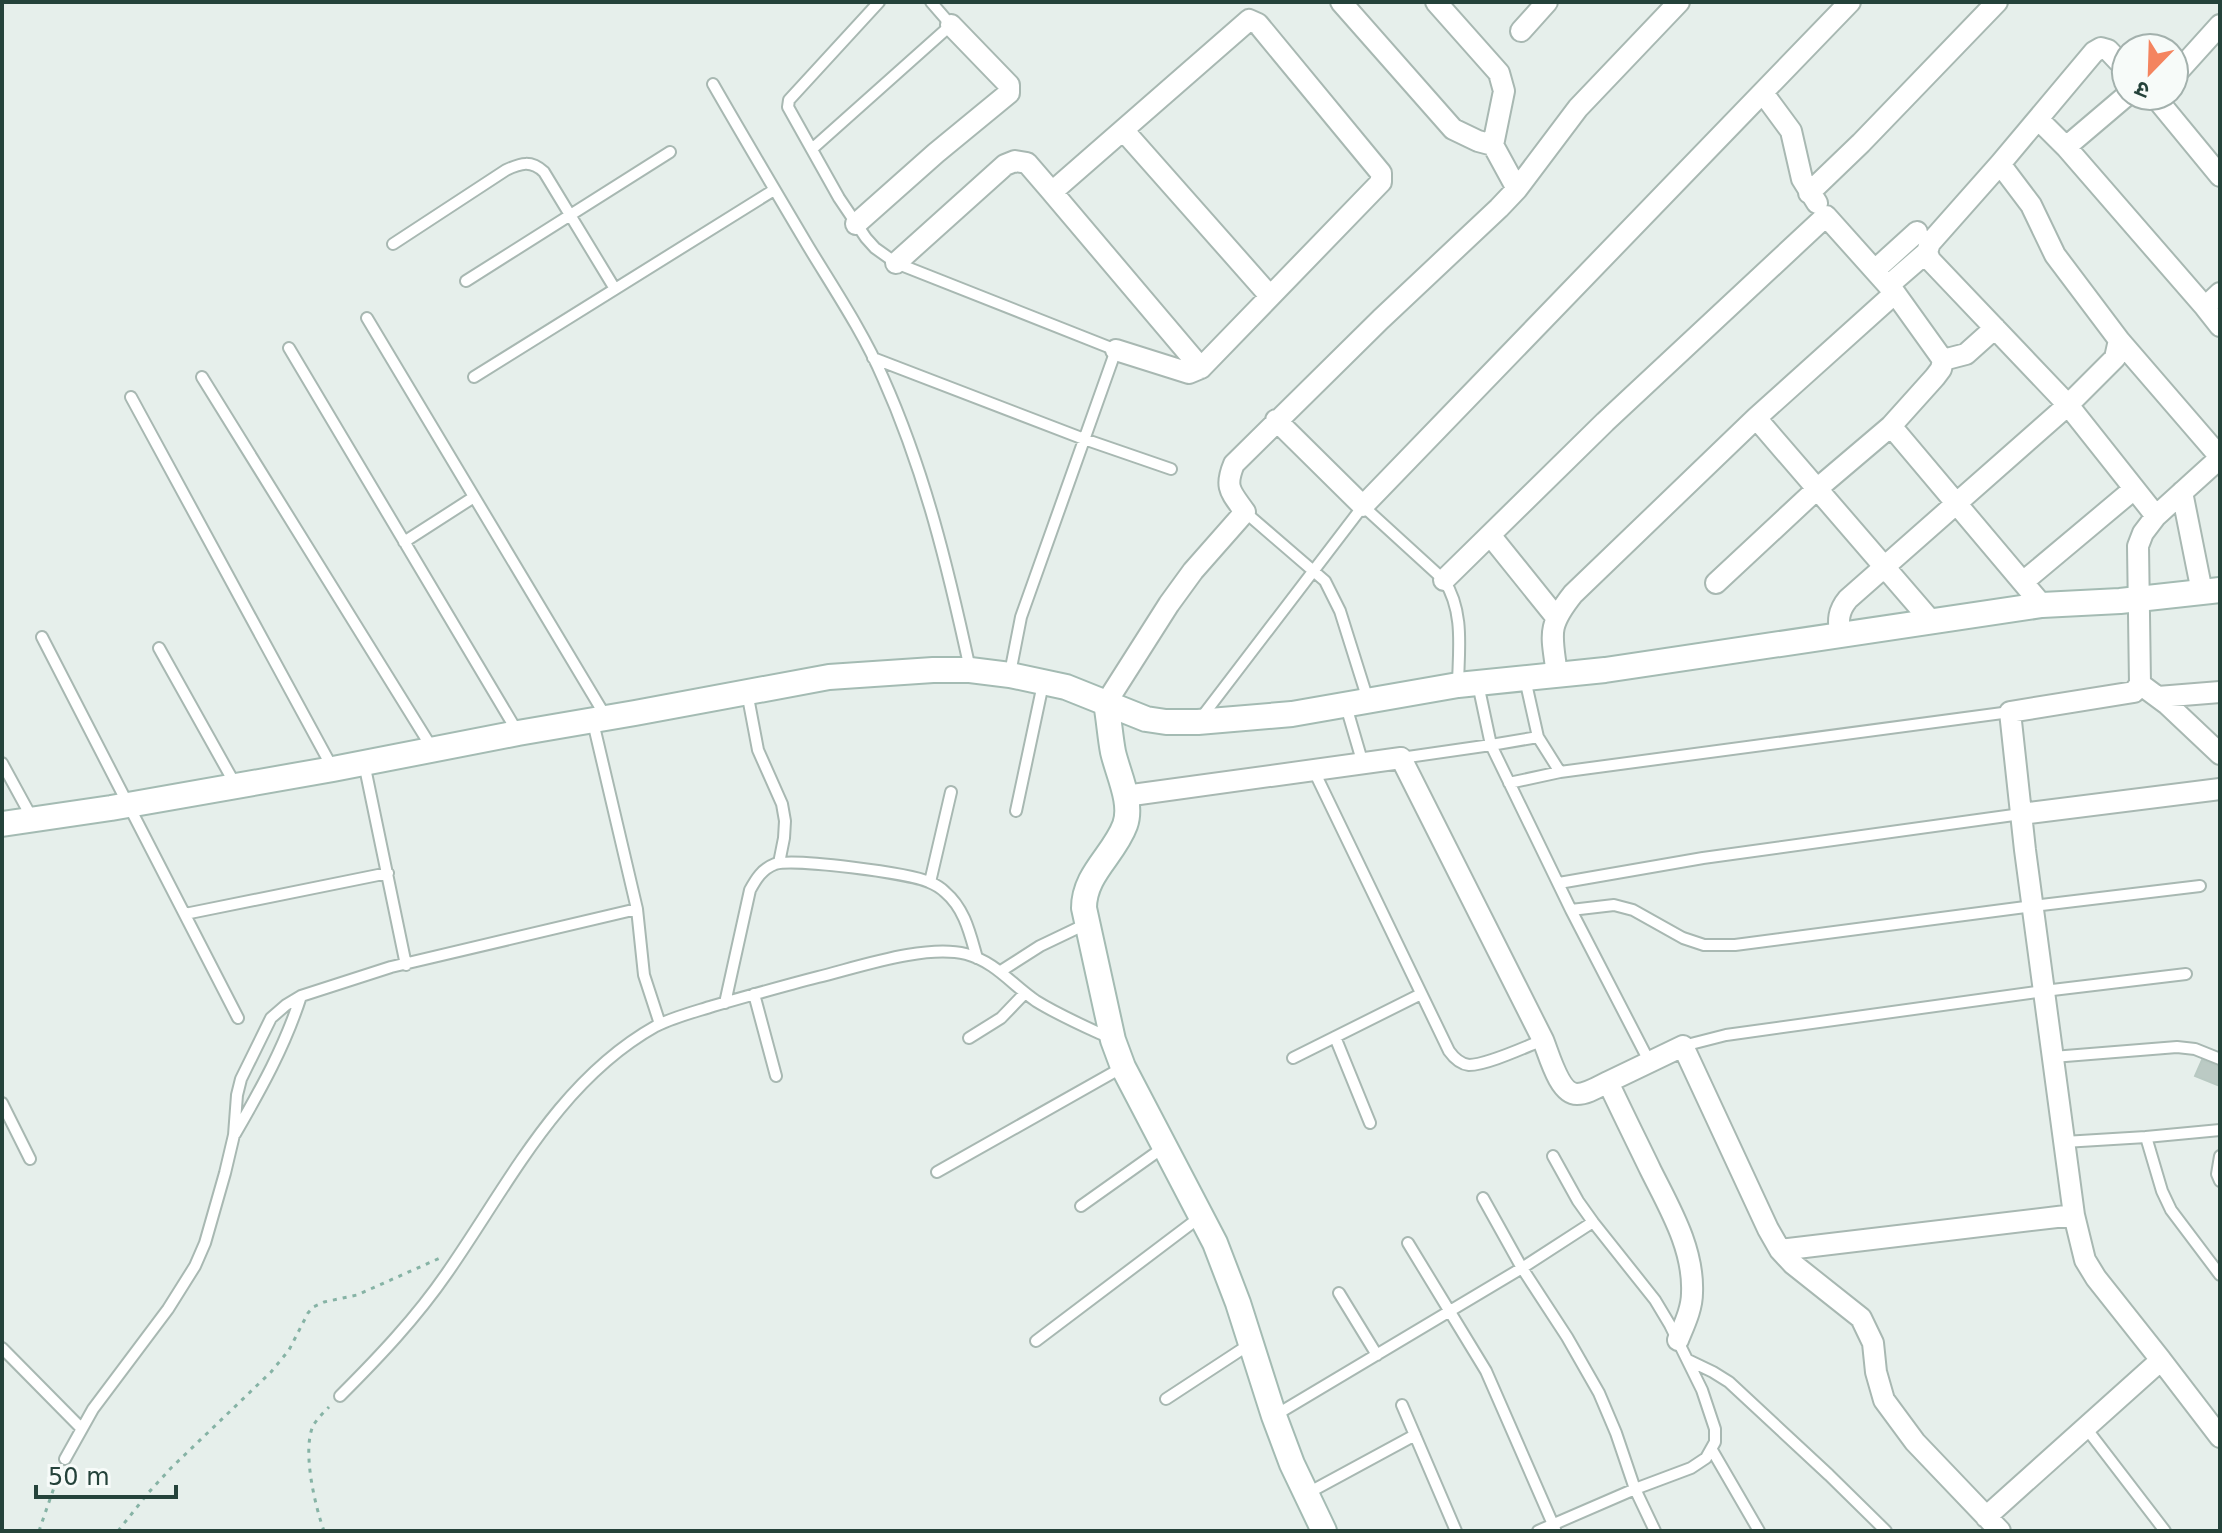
<svg xmlns="http://www.w3.org/2000/svg" width="2222" height="1533" viewBox="0 0 2222 1533" font-family="'DejaVu Sans','Noto Sans Devanagari',sans-serif">
<style>
.building{fill:#bbcac4;stroke:#b8c9c2;stroke-width:2}
.lines{fill:none;stroke-linecap:round;stroke-linejoin:round}
.lane-casing{stroke:#a8b8b2;stroke-width:14}
.street-casing{stroke:#a8b8b2;stroke-width:24}
.secondary-casing{stroke:#a4bbb3;stroke-width:28}
.path{stroke:#86b3a5;stroke-width:3;stroke-dasharray:4 6;stroke-linecap:butt}
.lane{stroke:#fff;stroke-width:10}
.street{stroke:#fff;stroke-width:20}
.secondary{stroke:#fff;stroke-width:24}
</style>
<rect width="100%" height="100%" fill="#e6efeb"/>
<path class="building" d="M 2202,1060 L 2220,1067 L 2220,1086 L 2195,1076 Z"/>
<g class="lines">
<defs>
<path id="lane" d="M 879,2 L 789,100 L 788,107 L 839,198 L 866,238 L 875,248 L 896,263 L 1116,350 L 1021,617 L 1010,673
M 713,84 C 744,138 776,192 808,246 C 834,289 863,332 883,378 C 925,472 948,568 970,669
M 812,149 L 951,25 L 931,2
M 393,244 L 506,170 C 521,163 531,160 544,172 L 615,289
M 466,281 L 670,152
M 367,318 L 606,717
M 289,348 L 517,731
M 873,358 L 1084,439 L 1171,469
M 202,377 L 432,748
M 474,377 L 774,190
M 131,397 L 332,767
M 1245,512 L 1325,581 L 1340,611 L 1368,700
M 404,542 L 474,497
M 42,637 L 238,1018
M 159,648 L 235,784
M 1525,679 L 1538,737
M 1478,684 L 1491,745 L 1538,737 L 1560,772 L 2010,712
M 747,692 L 758,750 L 782,804 L 785,821 L 784,838 L 779,863
M 1346,706 L 1363,764
M 1201,718 L 1363,506 L 1444,580 C 1464,611 1459,647 1458,683
M 593,722 L 637,909 L 644,975 L 660,1024
M 1401,758 L 1491,745 L 1571,910 L 1649,1061
M 2,763 L 32,818
M 364,763 L 406,965
M 1314,771 L 1449,1051 C 1454,1058 1460,1064 1469,1065 C 1487,1065 1525,1047 1543,1040
M 1509,783 L 1560,772
M 1016,811 L 1043,684
M 930,882 L 951,792
M 1559,883 L 1703,858 L 2021,814
M 1571,910 L 1614,905 L 1633,910 L 1683,938 L 1704,945 L 1735,945 L 2033,906 L 2200,886
M 185,914 L 388,873
M 1001,971 L 1040,946 L 1086,924
M 754,994 L 776,1076
M 725,1003 L 750,890 C 756,879 762,869 775,864 C 794,858 909,873 929,882 C 934,884 941,888 945,892 C 965,909 970,934 977,958
M 1335,1037 L 1370,1123
M 969,1038 L 1001,1018 L 1025,993
M 1683,1046 L 1726,1035 L 2044,991 L 2186,974
M 2053,1057 L 2177,1047 L 2195,1049 L 2220,1059
M 1293,1058 L 1421,994
M 2,1103 L 30,1159
M 235,1134 C 261,1089 285,1046 301,996
M 2146,1137 L 2220,1130
M 2064,1142 L 2146,1137 L 2162,1191 L 2171,1210 L 2220,1275
M 2220,1156 L 2217,1174 L 2220,1181
M 937,1172 L 1123,1067
M 1483,1198 L 1522,1268 L 1567,1337 L 1599,1393 L 1616,1433 L 1635,1489 L 1655,1531
M 1081,1206 L 1164,1147
M 1408,1243 L 1486,1371 L 1555,1529
M 1339,1293 L 1377,1355
M 1036,1341 L 1200,1217
M 2,1348 L 81,1428
M 1688,1360 L 1713,1372 L 1729,1382 L 1829,1475 L 1886,1531
M 340,1396 C 379,1357 416,1318 447,1273 C 509,1184 558,1081 656,1026 C 674,1017 694,1012 713,1006 C 748,996 783,986 818,977 C 859,967 925,944 966,954 C 996,962 1012,985 1036,1001 C 1060,1016 1086,1027 1112,1039
M 1166,1399 L 1250,1344
M 1402,1405 L 1456,1531
M 1274,1416 L 1522,1268 L 1593,1222 L 1578,1201 L 1553,1156
M 2086,1428 L 2165,1531
M 1712,1450 L 1759,1531
M 65,1459 L 93,1409 L 168,1309 L 195,1266 L 205,1243 L 225,1173 L 234,1135 L 237,1095 L 241,1079 L 271,1018 L 286,1005 L 301,996 L 391,967 L 637,909
M 1308,1493 L 1415,1435
M 1538,1531 L 1635,1489 L 1691,1468 L 1706,1458 L 1715,1442 L 1715,1429 L 1702,1390 L 1670,1325 L 1655,1300 L 1593,1222"/>
<path id="street" d="M 1341,2 L 1453,129 L 1478,141 L 1493,145 L 1517,189
M 1436,2 L 1499,73 L 1504,91 L 1493,145
M 1521,31 L 1547,2
M 2126,69 L 2108,50 L 2101,48 L 2094,52 L 2000,164 L 1930,243 L 1927,252 L 1930,260 L 2068,405 L 2156,516 L 2220,458
M 2174,76 L 2220,25
M 1763,93 L 1791,131 L 1802,179 L 1817,203
M 2156,96 L 2155,97 L 2220,176
M 2038,119 L 2066,147 L 2205,307 L 2220,293
M 1124,131 L 1270,296
M 2066,147 L 2126,96
M 1809,193 L 1861,143 L 1997,2
M 856,224 L 936,153 L 1009,93 L 1009,85 L 951,25
M 896,263 L 1005,165 L 1015,161 L 1027,163 L 1052,192
M 1875,270 L 1917,232
M 1889,285 L 1927,252
M 2205,307 L 2220,326
M 2119,340 L 2220,457
M 1116,350 L 1189,373 L 1201,368 L 1381,182 L 1381,173 L 1258,24 L 1249,20 L 1052,192 L 1201,368
M 1943,360 L 1966,354 L 1995,328
M 1756,418 L 1895,293
M 1276,420 L 1363,506 L 1850,2
M 2182,492 L 2202,592
M 1490,535 L 1556,617
M 1444,580 L 1605,422 L 1826,216 L 1895,293 L 1943,360 L 1941,369 L 1935,377 L 1891,426 L 2042,605
M 2023,582 L 2134,489
M 1716,583 L 1818,488 L 1891,426
M 1840,635 C 1838,620 1838,611 1848,599 L 2068,405 L 2115,358 L 2119,340 L 2055,255 L 2031,205 L 2000,164
M 1557,675 C 1552,634 1546,628 1573,594 L 1756,418 L 1932,622
M 2140,684 L 2167,704 L 2220,754
M 2158,697 L 2220,692
M 1106,703 L 1169,604 L 1193,571 L 1245,512 C 1231,492 1224,488 1234,464 L 1381,319 L 1499,208 L 1517,189 L 1578,108 L 1679,2
M 1125,796 L 1401,758 L 1543,1040 C 1549,1054 1559,1094 1577,1094 C 1587,1094 1598,1087 1608,1082 C 1622,1112 1637,1142 1651,1171 C 1670,1209 1694,1249 1692,1293 C 1692,1309 1684,1325 1678,1340
M 2021,814 L 2220,789
M 1608,1082 L 1683,1046 L 1768,1229 L 1780,1250 L 1793,1264 L 1861,1318 L 1873,1343 L 1876,1372 L 1884,1400 L 1915,1442 L 2000,1531
M 1780,1250 L 2074,1215 L 2025,850 L 2010,712 L 2134,692 L 2140,684 L 2138,546 L 2143,533 L 2156,516
M 2161,1360 L 2220,1437
M 1986,1517 L 2161,1360 L 2096,1278 L 2085,1260 L 2074,1215"/>
<path id="secondary" d="M 1106,703 C 1109,719 1110,736 1113,752 C 1118,774 1133,803 1125,825 C 1114,855 1084,874 1084,908 L 1113,1040 L 1123,1067 L 1215,1243 L 1238,1303 L 1274,1416 L 1292,1464 L 1324,1531
M 2,824 L 111,808 L 333,769 L 518,733 L 635,713 L 829,677 L 933,670 L 970,670 L 1010,675 L 1066,687 L 1146,719 L 1166,722 L 1198,722 L 1292,714 L 1458,685 L 1605,670 L 2042,605 L 2120,601 L 2220,590"/>
</defs>
<use href="#lane" class="lane-casing"/>
<use href="#street" class="street-casing"/>
<use href="#secondary" class="secondary-casing"/>
<path class="path" d="M 39,1531 L 59,1473
M 118,1531 L 149,1492 L 171,1468 L 271,1372 L 289,1350 L 308,1313 L 313,1307 L 324,1302 L 357,1295 L 440,1258
M 324,1531 C 315,1506 302,1451 313,1426 C 317,1419 323,1413 329,1407"/>
<use href="#lane" class="lane"/>
<use href="#street" class="street"/>
<use href="#secondary" class="secondary"/>
</g>
<rect width="2222" height="1533" fill="none" stroke="#24423a" stroke-width="8"/>
<g transform="translate(2150 72) rotate(203)"><circle r="38" fill="#f7fbf9" stroke="#a3b1ad" stroke-width="2"/>
<path d="M0-6L14 30L0 20L-14 30Z" fill="#f4845f"/>
<text y="-12" font-size="22" font-weight="bold" text-anchor="middle" fill="#24423a">उ</text>
</g>
<path d="M36 1485v12h140v-12" fill="none" stroke="#24423a" stroke-width="4"/>
<text x="48" y="1485" font-size="24" fill="#24423a" stroke="#f7fbf9" stroke-width="6" paint-order="stroke">50 m</text>
</svg>
